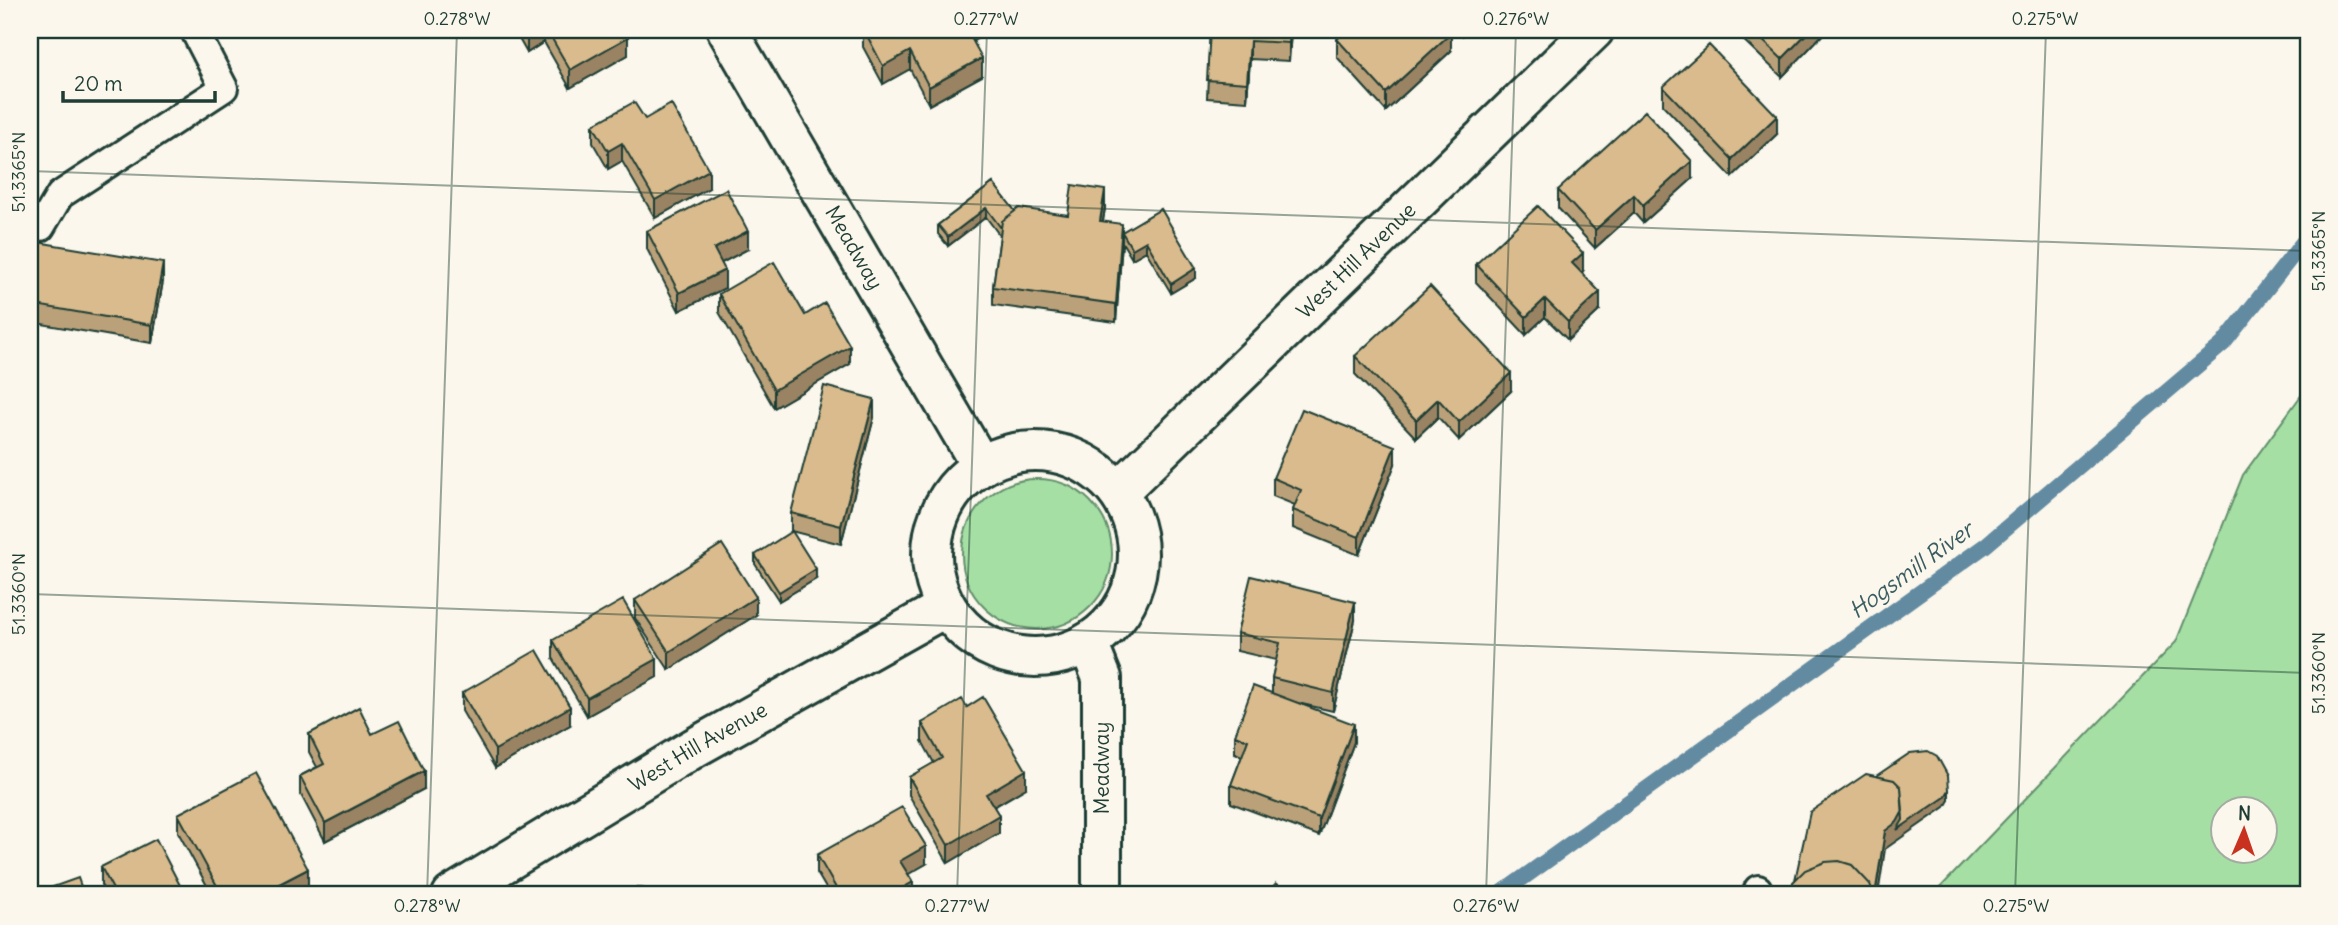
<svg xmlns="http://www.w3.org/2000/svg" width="2338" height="925" viewBox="0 0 2338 925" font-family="Delius,sans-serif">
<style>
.green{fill:#a5dfa4;stroke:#628e6c;stroke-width:2;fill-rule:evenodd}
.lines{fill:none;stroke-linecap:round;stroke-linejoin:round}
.stream{stroke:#628aa1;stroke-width:16}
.service-casing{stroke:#1f3d34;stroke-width:32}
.minor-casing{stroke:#1f3d34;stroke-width:44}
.service{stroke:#fbf7ec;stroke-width:26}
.minor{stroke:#fbf7ec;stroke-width:38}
.wall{fill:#bba179;stroke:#1f3d34;stroke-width:2}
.shaded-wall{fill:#998363;stroke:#1f3d34;stroke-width:2}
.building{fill:#dabb8d;stroke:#1f3d34;stroke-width:2}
.ticks{fill:none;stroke:#1f3d34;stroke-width:2;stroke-opacity:0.45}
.labels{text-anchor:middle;stroke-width:5;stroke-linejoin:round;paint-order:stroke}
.street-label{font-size:21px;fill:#1f3d34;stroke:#fbf7ec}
.water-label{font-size:23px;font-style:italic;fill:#3b5d62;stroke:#fbf7ec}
.neatline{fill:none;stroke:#1f3d34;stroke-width:2.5}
.ticks-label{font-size:18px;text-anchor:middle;fill:#1f3d34}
</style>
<rect width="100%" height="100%" fill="#fbf7ec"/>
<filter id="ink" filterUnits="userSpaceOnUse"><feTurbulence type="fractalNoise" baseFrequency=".0143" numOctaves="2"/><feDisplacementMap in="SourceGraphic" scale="14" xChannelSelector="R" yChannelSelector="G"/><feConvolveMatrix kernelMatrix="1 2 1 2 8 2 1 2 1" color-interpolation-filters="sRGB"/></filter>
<g filter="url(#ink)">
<path class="green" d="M 2308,386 L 2308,895 L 1933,895 L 2176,642 L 2243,475 ZM 2222,810 L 2264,810 L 2264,852 L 2222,852 Z
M962 554a75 75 0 1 1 150 0a75 75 0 1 1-150 0Z"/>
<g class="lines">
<path class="stream" d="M 1499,895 L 1986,545 L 2223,344 L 2308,236"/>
<defs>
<path id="service" d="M 41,227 L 60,195 L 224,88 L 194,30
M 1757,895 L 1758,889"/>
<g id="minor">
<path id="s1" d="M 727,30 L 981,466"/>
<circle cx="1035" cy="554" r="103"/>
<path id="s2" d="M 1118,492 L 1594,30"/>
<path d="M 1088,643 L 1102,678 L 1102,895"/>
<path id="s3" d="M 452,895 L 694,748 L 946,607"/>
</g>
</defs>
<use href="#service" class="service-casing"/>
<use href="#minor" class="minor-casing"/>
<use href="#service" class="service"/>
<use href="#minor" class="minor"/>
</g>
<path class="wall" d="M 514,30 L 624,30 L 628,55 L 570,88 L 544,42 L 527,53 Z
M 863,30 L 989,30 L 989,32 L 973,41 L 982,76 L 929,105 L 910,69 L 883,84 L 863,47 Z
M 1210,30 L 1291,30 L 1289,61 L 1250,59 L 1247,101 L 1207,98 Z
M 1457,30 L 1469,30 L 1463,35 Z
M 1734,30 L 1827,30 L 1782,77 L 1734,31 Z
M 1337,39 L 1451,51 L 1386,111 L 1337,57 Z
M 1663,87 L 1777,134 L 1732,177 L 1663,105 Z
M 645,119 L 709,188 L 655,218 L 622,161 L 608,169 L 593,143 L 593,125 Z
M 1692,179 L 1643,223 L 1634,213 L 1595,248 L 1558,208 L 1558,190 Z
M 993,183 L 1015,211 L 1068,215 L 1105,208 L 1103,221 L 1122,232 L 1161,209 L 1196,278 L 1171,293 L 1146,251 L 1132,259 L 1122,242 L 1116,322 L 993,305 L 993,287 L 1000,236 L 986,217 L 948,246 L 938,234 L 938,225 Z
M 647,231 L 748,249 L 721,263 L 725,288 L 679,311 L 647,249 Z
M 1476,264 L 1583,271 L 1582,272 L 1600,310 L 1568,340 L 1545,317 L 1526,335 L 1476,282 Z
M 163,281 L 152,343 L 30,322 L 30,289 Z
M 719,294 L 805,315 L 850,364 L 774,408 L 719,312 Z
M 1355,356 L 1511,391 L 1459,440 L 1438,417 L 1416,438 L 1355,374 Z
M 874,417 L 841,544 L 791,531 L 791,513 Z
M 1395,464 L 1359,555 L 1293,528 L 1293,510 L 1295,505 L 1273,496 L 1273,478 Z
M 755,555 L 816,579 L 779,601 L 755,564 Z
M 635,600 L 756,615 L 669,670 L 635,618 Z
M 1355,620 L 1333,711 L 1293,702 L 1354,742 L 1319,836 L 1231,803 L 1231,785 L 1242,756 L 1235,753 L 1235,735 L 1272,694 L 1272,678 L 1276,660 L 1237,651 L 1237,633 Z
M 553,640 L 657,677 L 587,716 L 553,658 Z
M 462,693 L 570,725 L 495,768 L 462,711 Z
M 967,707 L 1026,788 L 994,807 L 999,833 L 948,863 L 909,795 L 909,777 L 934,763 L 922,741 L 922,723 Z
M 309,734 L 372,734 L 424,789 L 325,841 L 300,793 L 300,776 L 317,767 L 309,752 Z
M 178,814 L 308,887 L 292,895 L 212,895 L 178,832 Z
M 817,855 L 926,864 L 908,874 L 913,895 L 830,895 L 817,873 Z
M 101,867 L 185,895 L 107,895 L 101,885 Z"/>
<path class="shaded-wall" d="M 535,30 L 544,30 L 544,42 L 527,53 L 527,35 Z
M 966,30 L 989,30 L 989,32 L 966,45 Z
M 1290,30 L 1291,30 L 1289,61 L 1289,43 Z
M 1463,30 L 1469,30 L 1463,35 Z
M 1810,30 L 1827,30 L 1782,77 L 1782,59 Z
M 1451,33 L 1451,51 L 1386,111 L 1386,93 Z
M 628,37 L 628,55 L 570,88 L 570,70 Z
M 1250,41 L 1250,59 L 1247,101 L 1247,83 Z
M 910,51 L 910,69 L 883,84 L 883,66 Z
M 982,58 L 982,76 L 929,105 L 929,87 Z
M 1777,116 L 1777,134 L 1732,177 L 1732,159 Z
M 622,143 L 622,161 L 608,169 L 608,151 Z
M 1692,161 L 1692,179 L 1643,223 L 1643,205 Z
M 709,170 L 709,188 L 655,218 L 655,200 Z
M 1105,190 L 1105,208 L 1100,239 L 1100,221 Z
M 1634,195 L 1634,213 L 1595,248 L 1595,230 Z
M 986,208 L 986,217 L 948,246 L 948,237 Z
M 1122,224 L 1122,242 L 1116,322 L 1116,304 Z
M 748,231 L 748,249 L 714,267 L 714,249 Z
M 1146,241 L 1146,251 L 1132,259 L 1132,249 Z
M 1583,253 L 1583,271 L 1572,281 L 1572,263 Z
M 163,263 L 163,281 L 152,343 L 152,325 Z
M 1196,268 L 1196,278 L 1171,293 L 1171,284 Z
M 725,270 L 725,288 L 679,311 L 679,293 Z
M 1600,292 L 1600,310 L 1568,340 L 1568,322 Z
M 1545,299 L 1545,317 L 1526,335 L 1526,317 Z
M 850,346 L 850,364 L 774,408 L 774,390 Z
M 1511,373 L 1511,391 L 1459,440 L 1459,422 Z
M 874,399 L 874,417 L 841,544 L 841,526 Z
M 1438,399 L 1438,417 L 1416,438 L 1416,420 Z
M 1395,446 L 1395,464 L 1359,555 L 1359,537 Z
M 816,569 L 816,579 L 779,601 L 779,592 Z
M 756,597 L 756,615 L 669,670 L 669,652 Z
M 1355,602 L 1355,620 L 1333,711 L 1333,693 Z
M 657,659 L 657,677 L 587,716 L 587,698 Z
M 570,707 L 570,725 L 495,768 L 495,750 Z
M 1354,724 L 1354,742 L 1319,836 L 1319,818 Z
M 1026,770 L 1026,788 L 986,811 L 986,794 Z
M 424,771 L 424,789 L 325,841 L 325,823 Z
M 1949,790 L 1949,800 L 1945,807 L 1885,849 L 1878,895 L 1875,895 L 1885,831 L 1903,811 Z
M 999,815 L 999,833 L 948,863 L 948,845 Z
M 926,846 L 926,864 L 900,879 L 900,861 Z
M 308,869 L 308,887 L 292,895 L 258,895 Z
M 913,882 L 913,895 L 890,895 Z"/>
<path class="building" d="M 524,30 L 535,30 L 527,35 Z
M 547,30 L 624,30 L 628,37 L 570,70 Z
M 864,30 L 967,30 L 982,58 L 929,87 L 910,51 L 883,66 Z
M 1210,30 L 1290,30 L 1289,43 L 1250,41 L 1247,83 L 1207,80 Z
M 1347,30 L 1448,30 L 1451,33 L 1386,93 L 1337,39 Z
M 1752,30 L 1810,30 L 1782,59 Z
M 1709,45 L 1777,116 L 1732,159 L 1663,87 Z
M 634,102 L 645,119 L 671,104 L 709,170 L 655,200 L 622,143 L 608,151 L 593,125 Z
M 1645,111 L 1692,161 L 1643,205 L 1634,195 L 1595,230 L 1558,190 Z
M 993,183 L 1015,211 L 1002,221 L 1001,228 L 986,208 L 948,237 L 938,225 Z
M 1072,185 L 1105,190 L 1100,221 L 1122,224 L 1116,304 L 993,287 L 1002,221 L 1019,208 L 1068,215 Z
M 726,189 L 748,231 L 714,249 L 725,270 L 679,293 L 647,231 Z
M 1538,206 L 1583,253 L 1572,263 L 1600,292 L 1568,322 L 1545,299 L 1526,317 L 1476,264 Z
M 1161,209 L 1196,268 L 1171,284 L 1146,241 L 1132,249 L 1122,232 Z
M 37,242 L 163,263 L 152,325 L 30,304 L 30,289 Z
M 774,262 L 805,315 L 825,303 L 850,346 L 774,390 L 719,294 Z
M 1430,286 L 1511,373 L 1459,422 L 1438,399 L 1416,420 L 1355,356 Z
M 824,386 L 874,399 L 841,526 L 791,513 Z
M 1302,409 L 1395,446 L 1359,537 L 1293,510 L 1301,490 L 1273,478 Z
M 792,531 L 816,569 L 779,592 L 755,555 Z
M 722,544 L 756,597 L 669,652 L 635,600 Z
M 1251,576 L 1355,602 L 1333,693 L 1272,678 L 1280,643 L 1237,633 Z
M 623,600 L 657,659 L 587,698 L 553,640 Z
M 537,650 L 570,707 L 495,750 L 462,693 Z
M 1253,686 L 1354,724 L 1319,818 L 1231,785 L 1248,740 L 1235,735 Z
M 983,697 L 1026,770 L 986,794 L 999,815 L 948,845 L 909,777 L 942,758 L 922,723 L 962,699 L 967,707 Z
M 359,707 L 372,734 L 399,721 L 424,771 L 325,823 L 300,776 L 324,764 L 309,734 Z
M 1928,751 L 1937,756 L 1948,776 L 1949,790 L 1945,797 L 1897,830 L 1903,820 L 1901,787 L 1894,780 L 1876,776 L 1910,753 Z
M 256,773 L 308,869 L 258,895 L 222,895 L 178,814 Z
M 1866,774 L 1894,780 L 1901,787 L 1903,811 L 1897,822 L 1885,831 L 1875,895 L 1874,895 L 1870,884 L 1852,865 L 1839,861 L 1825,862 L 1805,870 L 1795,880 L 1810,812 Z
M 902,807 L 926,846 L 900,861 L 913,882 L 890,895 L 840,895 L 817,855 Z
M 156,839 L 185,895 L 116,895 L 101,867 Z
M 1839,861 L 1852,865 L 1870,884 L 1874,895 L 1791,895 L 1793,882 L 1805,870 L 1825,862 Z
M 78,878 L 84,895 L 49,895 L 47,889 Z
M 1276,883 L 1292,895 L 1266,895 Z
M 637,887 L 669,895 L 635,895 Z"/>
</g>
<path class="ticks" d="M 30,171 L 2308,251M 30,594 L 2308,673M 427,895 L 457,30M 957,895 L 987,30M 1486,895 L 1516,30M 2015,895 L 2046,30"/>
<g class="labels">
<g class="street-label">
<text dy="7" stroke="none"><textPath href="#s1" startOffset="252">Meadway</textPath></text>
<text dy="7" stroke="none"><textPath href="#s2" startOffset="332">West Hill Avenue</textPath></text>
<text dy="7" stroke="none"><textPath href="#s3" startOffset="287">West Hill Avenue</textPath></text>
<text transform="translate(1102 768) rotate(-90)" y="7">Meadway</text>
</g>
<g class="water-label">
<text transform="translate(1911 570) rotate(-36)" y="8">Hogsmill River</text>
</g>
</g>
<rect width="2338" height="925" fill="none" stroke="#fbf7ec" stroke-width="77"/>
<g transform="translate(2244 830) rotate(2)"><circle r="33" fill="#fbf7ec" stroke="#a3ada2" stroke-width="2"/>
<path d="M0-5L12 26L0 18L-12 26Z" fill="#c8321e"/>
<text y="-10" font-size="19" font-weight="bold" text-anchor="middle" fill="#1f3d34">N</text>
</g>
<path d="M63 91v10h152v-10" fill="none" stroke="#1f3d34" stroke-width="3.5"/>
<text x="74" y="91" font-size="21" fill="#1f3d34" stroke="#fbf7ec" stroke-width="5" paint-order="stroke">20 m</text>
<rect x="38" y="38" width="2262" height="848" class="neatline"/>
<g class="ticks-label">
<text x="457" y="25">0.278°W</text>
<text x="986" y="25">0.277°W</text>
<text x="1516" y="25">0.276°W</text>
<text x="2045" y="25">0.275°W</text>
<text transform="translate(19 172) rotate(-90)" y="6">51.3365°N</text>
<text transform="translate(2319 251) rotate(-90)" y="6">51.3365°N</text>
<text transform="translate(19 594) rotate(-90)" y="6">51.3360°N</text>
<text transform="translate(2319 673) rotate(-90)" y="6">51.3360°N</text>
<text x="427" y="912">0.278°W</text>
<text x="957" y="912">0.277°W</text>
<text x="1486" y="912">0.276°W</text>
<text x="2016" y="912">0.275°W</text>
</g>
</svg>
